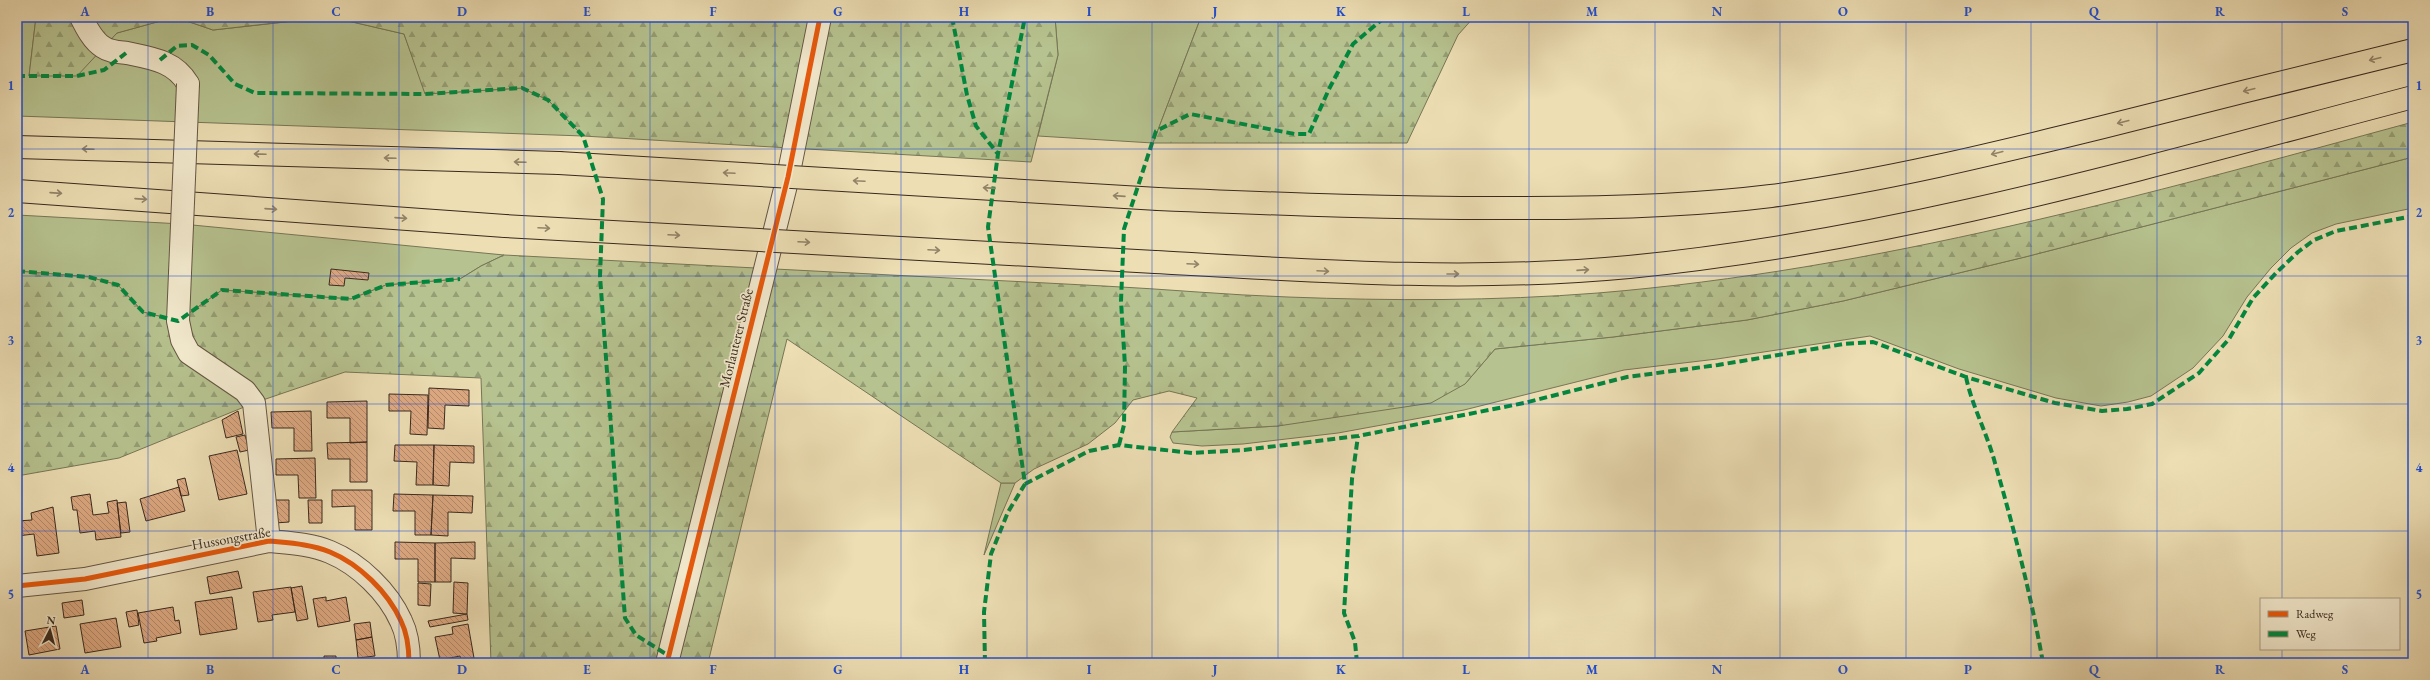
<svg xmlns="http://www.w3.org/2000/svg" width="2430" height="680" viewBox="0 0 2430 680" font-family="'EB Garamond',serif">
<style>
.green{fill:#b6c28f;stroke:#777656}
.forest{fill:url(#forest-firs);stroke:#777656}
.building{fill:url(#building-back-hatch);stroke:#38291e}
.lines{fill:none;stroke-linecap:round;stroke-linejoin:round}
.minor-casing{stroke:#655644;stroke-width:24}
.highway-casing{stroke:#38291e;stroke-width:24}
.minor{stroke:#f3eace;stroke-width:22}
.highway{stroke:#eddeb4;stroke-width:22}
.minor-bridge-casing{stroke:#655644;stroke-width:24;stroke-linecap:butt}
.highway-bridge-casing{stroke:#38291e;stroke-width:24;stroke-linecap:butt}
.minor-bridge{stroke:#f3eace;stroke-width:22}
.highway-bridge{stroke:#eddeb4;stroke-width:22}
.quiet{stroke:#00873e;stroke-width:4;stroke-dasharray:8 4;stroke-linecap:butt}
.cycleway-casing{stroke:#f3eace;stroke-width:8}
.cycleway{stroke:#e8590c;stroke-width:5}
.oneway{stroke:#928469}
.grid{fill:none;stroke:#1d4ed8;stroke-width:1;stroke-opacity:0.55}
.labels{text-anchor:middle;stroke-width:3.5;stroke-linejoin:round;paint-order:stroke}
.street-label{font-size:14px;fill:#38291e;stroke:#f3eace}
.neatline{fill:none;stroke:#1d4ed8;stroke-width:1.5}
.grid-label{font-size:13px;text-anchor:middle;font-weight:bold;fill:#1d4ed8}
</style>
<defs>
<pattern id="forest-firs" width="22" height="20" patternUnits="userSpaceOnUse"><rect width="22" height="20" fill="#b6c28f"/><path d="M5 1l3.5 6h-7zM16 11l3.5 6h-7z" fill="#959e74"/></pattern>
<pattern id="building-back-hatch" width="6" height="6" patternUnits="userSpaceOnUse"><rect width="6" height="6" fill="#deaa83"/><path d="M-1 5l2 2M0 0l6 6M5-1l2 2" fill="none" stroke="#b58a6b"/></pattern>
</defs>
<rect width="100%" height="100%" fill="#eddeb4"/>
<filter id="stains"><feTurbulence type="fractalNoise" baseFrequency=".005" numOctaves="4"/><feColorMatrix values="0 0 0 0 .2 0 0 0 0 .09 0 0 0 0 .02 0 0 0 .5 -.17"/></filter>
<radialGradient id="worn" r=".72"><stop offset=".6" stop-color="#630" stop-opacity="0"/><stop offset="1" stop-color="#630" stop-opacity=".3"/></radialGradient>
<path class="green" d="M 17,17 L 36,17 L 29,76 L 102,47 L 117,33 L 175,17 L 213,30 L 331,17 L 404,34 L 426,94 L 522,88 L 548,100 L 583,136 L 17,116 Z
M 1055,17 L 1201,17 L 1153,143 L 1038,136 L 1058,55 Z
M 2413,157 L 2413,208 L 2336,224 L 2312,233 L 2291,248 L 2271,268 L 2247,297 L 2223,336 L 2193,368 L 2151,396 L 2128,402 L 2101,406 L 2056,398 L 1959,369 L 1870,336 L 1717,359 L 1624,370 L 1464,410 L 1338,433 L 1243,444 L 1202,446 L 1173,443 L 1170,437 L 1172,432 L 1278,426 L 1465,384 L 1495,349 L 1613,337 L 1747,320 L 1843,301 L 2025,257 Z
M 17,215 L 182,224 L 504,255 L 481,266 L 460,279 L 386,285 L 351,299 L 222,290 L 178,321 L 143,312 L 118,285 L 89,277 L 17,271 Z
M 1001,483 L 1015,483 L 984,555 Z"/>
<path class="forest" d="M 36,17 L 328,17 L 213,30 L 175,17 L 117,33 L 77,76 L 29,76 Z
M 331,17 L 1055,17 L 1058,55 L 1031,162 L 583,136 L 548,100 L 522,88 L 425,94 L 404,34 Z
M 1201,17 L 1474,17 L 1458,35 L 1407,143 L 1153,143 Z
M 2413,122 L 2413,157 L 2025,257 L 1843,301 L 1747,320 L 1613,337 L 1495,349 L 1465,384 L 1431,403 L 1278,426 L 1172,432 L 1197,398 L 1169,391 L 1133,400 L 1115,423 L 1088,444 L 1034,469 L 1015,483 L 1001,483 L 787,339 L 708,663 L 491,663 L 481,378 L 345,372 L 254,403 L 119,458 L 17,476 L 17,271 L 89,277 L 118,285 L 143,312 L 178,321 L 222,290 L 351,299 L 386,285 L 460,279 L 481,266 L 504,255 C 704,265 904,276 1104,286 C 1165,289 1227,295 1288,297 C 1391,301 1495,301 1598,293 C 1876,270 2145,195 2413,122 Z"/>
<path class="building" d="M 331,269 L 369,273 L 368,280 L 345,278 L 344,286 L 329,285 Z
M 429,388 L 469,390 L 469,406 L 445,405 L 444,429 L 428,428 Z
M 389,394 L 428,395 L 427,435 L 410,434 L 411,411 L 389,411 Z
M 367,401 L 367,442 L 350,443 L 350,418 L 327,418 L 327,402 Z
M 238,411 L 243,434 L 226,438 L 222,420 Z
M 311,411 L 312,451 L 294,451 L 294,428 L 272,428 L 271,412 Z
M 245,435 L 249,450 L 240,452 L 236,437 Z
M 367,442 L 367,482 L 350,482 L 350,459 L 328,459 L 327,443 Z
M 395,445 L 434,445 L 433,485 L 416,485 L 417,462 L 394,461 Z
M 434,445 L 474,446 L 474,463 L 450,462 L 449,486 L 433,485 Z
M 237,450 L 247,494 L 219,500 L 209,456 Z
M 315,458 L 316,498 L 299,498 L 298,475 L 276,475 L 276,459 Z
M 185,478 L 189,495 L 181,496 L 177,480 Z
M 179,487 L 185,511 L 146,521 L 140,499 Z
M 332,490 L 372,490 L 372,530 L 355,530 L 355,506 L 332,507 Z
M 90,494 L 93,515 L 109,513 L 107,502 L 117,500 L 121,537 L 96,540 L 95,531 L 80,533 L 77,510 L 73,510 L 71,497 Z
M 394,494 L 433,495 L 431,535 L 415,535 L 415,511 L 393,511 Z
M 433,495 L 473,496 L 472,513 L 448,512 L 448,536 L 431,535 Z
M 275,500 L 289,500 L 289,522 L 275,523 Z
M 308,500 L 322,500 L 322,523 L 309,523 Z
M 126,502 L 130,532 L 121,533 L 117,503 Z
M 53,507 L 59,553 L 37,556 L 34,534 L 17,536 L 17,521 L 32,520 L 31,513 Z
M 395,542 L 435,543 L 435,582 L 418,582 L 418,559 L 395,559 Z
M 475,542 L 475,559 L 451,558 L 451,582 L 435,582 L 435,543 Z
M 238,571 L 242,588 L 210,594 L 207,577 Z
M 454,582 L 468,583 L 467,614 L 453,613 Z
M 418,583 L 431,584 L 430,606 L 418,605 Z
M 302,586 L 308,619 L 297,621 L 291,588 Z
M 291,587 L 295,612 L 272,615 L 273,620 L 258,622 L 253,592 Z
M 232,597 L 237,629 L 200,635 L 195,602 Z
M 326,597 L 326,601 L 346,597 L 350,621 L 318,627 L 313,599 Z
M 82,600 L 84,615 L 64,618 L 62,603 Z
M 173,607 L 175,621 L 179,620 L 181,633 L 156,638 L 157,641 L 144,643 L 138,613 Z
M 137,610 L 139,625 L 129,627 L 126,612 Z
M 467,614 L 468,620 L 430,627 L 428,621 Z
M 116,618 L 121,647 L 85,653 L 80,624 Z
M 370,622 L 372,637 L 356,640 L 354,624 Z
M 468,624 L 474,658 L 461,660 L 460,656 L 440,660 L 435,637 L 453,634 L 452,627 Z
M 56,626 L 60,649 L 29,655 L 25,631 Z
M 372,637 L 375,656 L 358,658 L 356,640 Z
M 324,656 L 336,656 L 336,661 L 356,663 L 303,663 L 303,659 L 324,660 Z"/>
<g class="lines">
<defs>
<path id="minor" d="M 81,17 C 86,27 93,41 103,47 C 110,52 119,52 127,53 C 151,58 175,61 188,84
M 180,273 L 178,321 L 182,340 L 189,353 L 245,391 L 254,403 L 269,541
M 17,586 L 85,579 L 269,541 C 289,543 311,544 330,552 C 359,564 388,592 401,621 C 407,633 409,650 409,663
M 667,663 L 788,177 L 820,17"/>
<path id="highway" d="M 17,147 L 559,163
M 17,191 L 505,226
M 1158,199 C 1281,204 1405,209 1528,208 C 1609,208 1691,206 1771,196 C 1883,181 1993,154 2103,127 C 2206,101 2310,75 2413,50
M 1155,262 C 1312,271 1471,282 1629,267 C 1896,241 2154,165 2413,97"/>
</defs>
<use href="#minor" class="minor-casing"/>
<use href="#highway" class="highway-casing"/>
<use href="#minor" class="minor"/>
<use href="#highway" class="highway"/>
<defs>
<path id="minor-bridge" d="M 180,273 L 188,84"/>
<path id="highway-bridge" d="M 559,163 L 1158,199
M 505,226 L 1155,262"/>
</defs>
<use href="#minor-bridge" class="minor-bridge-casing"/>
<use href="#highway-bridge" class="highway-bridge-casing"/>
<use href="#minor-bridge" class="minor-bridge"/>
<use href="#highway-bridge" class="highway-bridge"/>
<path class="quiet" d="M 952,17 L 967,95 L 976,126 L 998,154
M 160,60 L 177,46 L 192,45 L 209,55 L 235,84 L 255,93 L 425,94 L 522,88 L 548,100 L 583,136 L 603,199 L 600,276 L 625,618 L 636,635 L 669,656
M 17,76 L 77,76 L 104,70 L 126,53
M 17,271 L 89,277 L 118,285 L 143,312 L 178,321 L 222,290 L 351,299 L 386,285 L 460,279
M 1966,377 C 1972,406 1987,433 1995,463 C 2014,529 2031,595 2043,663
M 1119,445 L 1124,425 L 1125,366 L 1121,301 L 1124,229 L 1156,131 L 1190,114 L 1295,134 L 1309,134 L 1329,89 L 1353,44 L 1385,17
M 1025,484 L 1089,451 L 1119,445 L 1192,453 L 1244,450 L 1358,436 L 1524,403 L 1627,377 L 1718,365 L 1844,344 L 1873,342 L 1966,377 L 2055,403 L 2102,411 L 2127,409 L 2152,404 L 2199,373 L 2229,339 L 2253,298 L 2276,273 L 2298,252 L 2314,240 L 2336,231 L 2413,216
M 985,663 L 984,612 L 991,554 L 1008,512 L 1025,484 L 988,227 L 998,154 L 1025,17
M 1357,663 L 1355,642 L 1344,613 L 1352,479 L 1358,436"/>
<defs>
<path id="cycleway" d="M 17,586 L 85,579 L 269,541 C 289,543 311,544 330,552 C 359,564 388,592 401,621 C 407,633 409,650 409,663
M 667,663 L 788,177 L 820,17"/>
</defs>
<use href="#cycleway" class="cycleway-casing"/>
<use href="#cycleway" class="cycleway"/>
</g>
<defs><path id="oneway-shaft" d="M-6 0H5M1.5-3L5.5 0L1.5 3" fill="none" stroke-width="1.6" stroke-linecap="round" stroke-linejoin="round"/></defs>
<g class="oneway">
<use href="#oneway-shaft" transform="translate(2375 59) rotate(166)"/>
<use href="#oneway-shaft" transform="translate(2249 90) rotate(166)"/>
<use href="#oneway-shaft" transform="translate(2123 122) rotate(166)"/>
<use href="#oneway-shaft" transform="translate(88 149) rotate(-178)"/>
<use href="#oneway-shaft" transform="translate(1997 153) rotate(166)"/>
<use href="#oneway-shaft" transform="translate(260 154) rotate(-178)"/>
<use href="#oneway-shaft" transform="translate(390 158) rotate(-178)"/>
<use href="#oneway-shaft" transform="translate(520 162) rotate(-178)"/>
<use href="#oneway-shaft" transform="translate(729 173) rotate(-177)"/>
<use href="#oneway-shaft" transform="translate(859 181) rotate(-177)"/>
<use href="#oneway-shaft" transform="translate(989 188) rotate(-176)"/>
<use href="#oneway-shaft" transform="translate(56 193) rotate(4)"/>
<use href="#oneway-shaft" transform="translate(1119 196) rotate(-176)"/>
<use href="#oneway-shaft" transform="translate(141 199) rotate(4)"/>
<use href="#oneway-shaft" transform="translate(271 209) rotate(4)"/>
<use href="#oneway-shaft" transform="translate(401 218) rotate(4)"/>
<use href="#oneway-shaft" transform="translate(544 228) rotate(3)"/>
<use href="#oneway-shaft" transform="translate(674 235) rotate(3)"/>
<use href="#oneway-shaft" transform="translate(804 242) rotate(3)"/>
<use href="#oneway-shaft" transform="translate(934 250) rotate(3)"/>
<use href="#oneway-shaft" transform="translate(1193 264) rotate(3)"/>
<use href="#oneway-shaft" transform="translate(1583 270) rotate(-4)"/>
<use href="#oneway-shaft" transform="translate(1323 271) rotate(3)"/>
<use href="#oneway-shaft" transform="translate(1453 274)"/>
</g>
<path class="grid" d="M 148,17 L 148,663M 273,17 L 273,663M 399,17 L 399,663M 524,17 L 524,663M 650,17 L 650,663M 775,17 L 775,663M 901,17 L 901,663M 1027,17 L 1027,663M 1152,17 L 1152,663M 1278,17 L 1278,663M 1403,17 L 1403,663M 1529,17 L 1529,663M 1655,17 L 1655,663M 1780,17 L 1780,663M 1906,17 L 1906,663M 2031,17 L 2031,663M 2157,17 L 2157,663M 2282,17 L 2282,599M 17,149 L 2413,149M 17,276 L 2413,276M 17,404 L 2413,404M 17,531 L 2413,531M 2282,649 L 2282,663"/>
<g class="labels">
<g class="street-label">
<text transform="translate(736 338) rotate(-76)" y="5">Morlauterer Straße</text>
<text transform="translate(231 538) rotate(-10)" y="5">Hussongstraße</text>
</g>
</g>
<rect width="2430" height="680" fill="none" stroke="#eddeb4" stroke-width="44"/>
<rect x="2260" y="598" width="140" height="52" fill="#f3eace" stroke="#a89d88"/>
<rect x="2268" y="611" width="20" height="6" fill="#e8590c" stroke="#a89d88"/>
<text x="2296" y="618" font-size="12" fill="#38291e">Radweg</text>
<rect x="2268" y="631" width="20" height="6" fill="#00873e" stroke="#a89d88"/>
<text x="2296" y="638" font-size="12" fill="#38291e">Weg</text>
<g transform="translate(50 630) rotate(6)" stroke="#f3eace" stroke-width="3" paint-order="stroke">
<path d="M0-3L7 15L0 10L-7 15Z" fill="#38291e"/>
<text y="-6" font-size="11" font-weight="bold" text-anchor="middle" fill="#38291e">N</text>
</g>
<rect x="22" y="22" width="2386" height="636" class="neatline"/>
<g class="grid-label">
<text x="85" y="16">A</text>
<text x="210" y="16">B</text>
<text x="336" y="16">C</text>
<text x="462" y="16">D</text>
<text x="587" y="16">E</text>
<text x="713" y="16">F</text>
<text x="838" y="16">G</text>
<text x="964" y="16">H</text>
<text x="1089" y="16">I</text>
<text x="1215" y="16">J</text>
<text x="1341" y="16">K</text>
<text x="1466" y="16">L</text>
<text x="1592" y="16">M</text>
<text x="1717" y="16">N</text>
<text x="1843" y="16">O</text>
<text x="1968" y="16">P</text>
<text x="2094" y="16">Q</text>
<text x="2220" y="16">R</text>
<text x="2345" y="16">S</text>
<text x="11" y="90">1</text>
<text x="2419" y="90">1</text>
<text x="11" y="217">2</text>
<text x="2419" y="217">2</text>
<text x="11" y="345">3</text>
<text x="2419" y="345">3</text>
<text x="11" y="472">4</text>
<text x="2419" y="472">4</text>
<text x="11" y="599">5</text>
<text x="2419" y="599">5</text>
<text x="85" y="674">A</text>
<text x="210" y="674">B</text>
<text x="336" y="674">C</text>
<text x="462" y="674">D</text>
<text x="587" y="674">E</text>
<text x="713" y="674">F</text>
<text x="838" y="674">G</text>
<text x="964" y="674">H</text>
<text x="1089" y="674">I</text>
<text x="1215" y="674">J</text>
<text x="1341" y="674">K</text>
<text x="1466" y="674">L</text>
<text x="1592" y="674">M</text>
<text x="1717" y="674">N</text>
<text x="1843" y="674">O</text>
<text x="1968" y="674">P</text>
<text x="2094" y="674">Q</text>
<text x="2220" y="674">R</text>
<text x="2345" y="674">S</text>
</g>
<rect width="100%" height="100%" filter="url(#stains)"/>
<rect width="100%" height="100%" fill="url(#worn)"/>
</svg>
